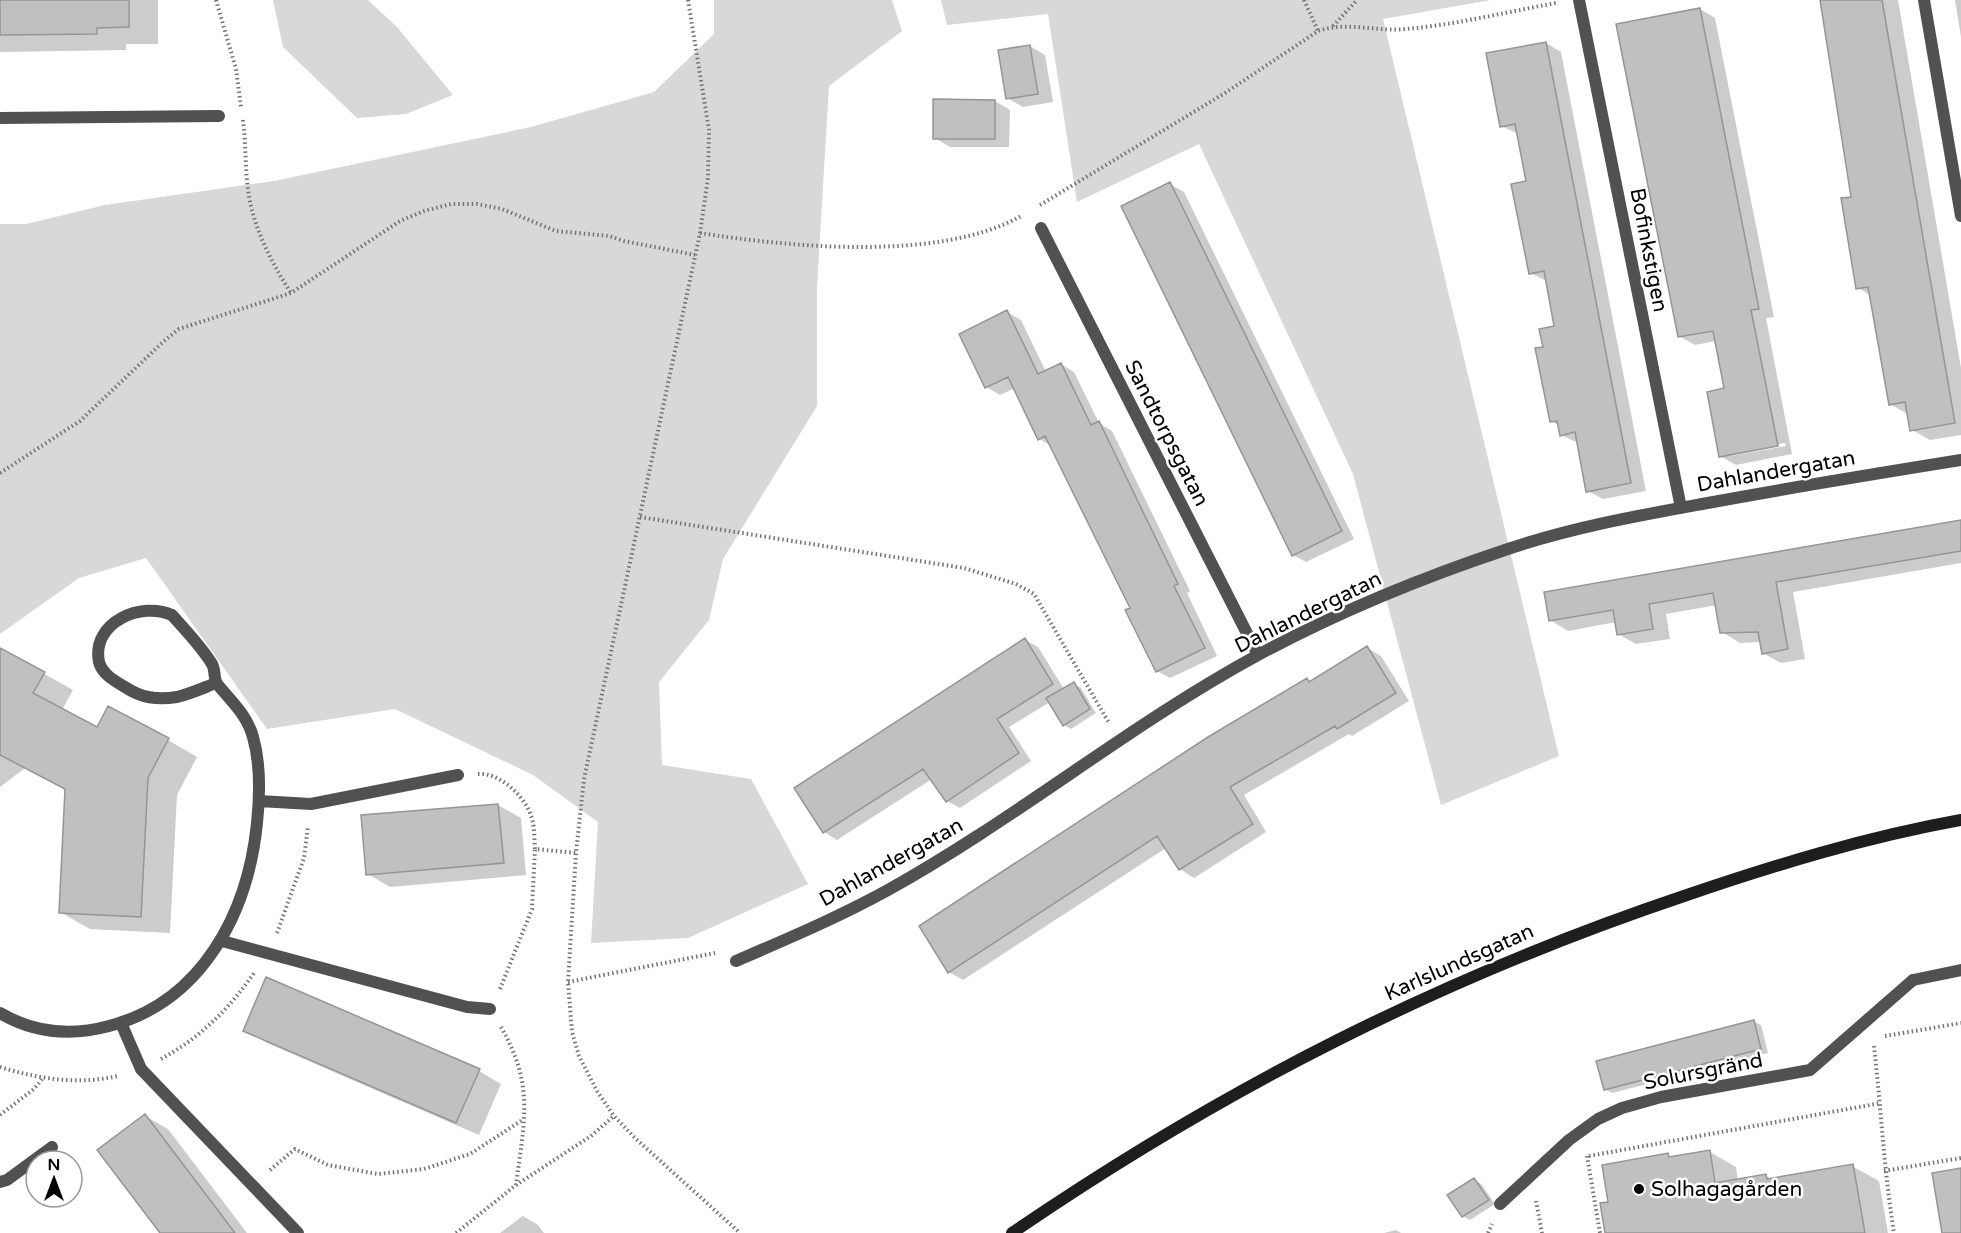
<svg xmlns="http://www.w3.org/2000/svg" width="1961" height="1233" viewBox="0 0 1961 1233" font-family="'Varela Round',sans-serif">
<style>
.green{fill:#d8d8d8}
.shadow{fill:#0003;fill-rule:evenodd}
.building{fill:#c0c0c0;stroke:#959595;stroke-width:1.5}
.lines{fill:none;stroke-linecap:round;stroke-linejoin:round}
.path{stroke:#737373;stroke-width:4;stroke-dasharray:1.5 3;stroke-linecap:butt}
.lane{stroke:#515151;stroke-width:12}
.street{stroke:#515151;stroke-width:12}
.secondary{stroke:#1e1e1e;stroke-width:12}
.poi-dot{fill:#000;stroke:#fff;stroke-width:2}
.labels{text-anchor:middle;stroke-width:5;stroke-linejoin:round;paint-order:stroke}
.street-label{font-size:21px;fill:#000;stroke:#fff}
.poi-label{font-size:21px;fill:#000;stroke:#fff;text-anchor:start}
</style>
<rect width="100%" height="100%" fill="#fff"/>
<path class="green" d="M 273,0 L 368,0 L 397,27 L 453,95 L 406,114 L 357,118 L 283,47 Z
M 714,0 L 892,0 L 902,31 L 829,86 L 817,287 L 817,406 L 723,559 L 709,620 L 659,682 L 662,765 L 751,779 L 808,884 L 688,938 L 591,943 L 598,822 L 533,775 L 395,709 L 267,729 L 146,558 L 79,578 L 0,634 L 0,224 L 26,224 L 105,205 L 274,181 L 531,127 L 654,92 L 714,34 Z
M 941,0 L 1491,0 L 1383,19 L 1559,756 L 1441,805 L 1353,474 L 1199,144 L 1077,202 L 1048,14 L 947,25 Z"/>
<path class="shadow" d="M 0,0 L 158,0 L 158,44 L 126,44 L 126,50 L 0,52 Z
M 1820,0 L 1898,0 L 1961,368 L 1961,435 L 1930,440 L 1912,430 L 1909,415 L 1890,404 L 1872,296 L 1858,288 L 1853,198 L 1839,99 Z
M 1955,0 L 1961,0 L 1961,37 Z
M 1700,9 L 1715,18 L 1774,317 L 1766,318 L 1792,454 L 1736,465 L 1720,456 L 1726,389 L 1716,341 L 1695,345 L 1679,336 ZM 1785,443 L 1786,446 L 1731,456 L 1731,453 Z
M 1546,43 L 1561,52 L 1646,491 L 1603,499 L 1588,491 L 1578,443 L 1561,435 L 1560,426 L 1551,421 L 1545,349 L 1556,328 L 1547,281 L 1530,273 L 1528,182 L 1519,134 L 1501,126 Z
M 1030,46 L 1045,55 L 1053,102 L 1023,107 L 1007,98 Z
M 995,101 L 1010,110 L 1009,147 L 950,147 L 935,138 Z
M 1170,184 L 1184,192 L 1354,539 L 1306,562 L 1293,555 Z
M 1007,312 L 1021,320 L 1046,372 L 1061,364 L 1074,372 L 1099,423 L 1112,431 L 1190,591 L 1187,593 L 1217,656 L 1170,678 L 1157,671 L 1132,609 L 1052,446 L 1039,439 L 1015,388 L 1000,395 L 986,387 Z
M 1961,522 L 1961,563 L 1793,592 L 1805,659 L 1781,663 L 1763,653 L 1761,642 L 1740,643 L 1722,632 L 1717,605 L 1666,614 L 1670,639 L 1636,644 L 1618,634 L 1616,622 L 1568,631 L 1550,620 Z
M 1025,640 L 1038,647 L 1064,689 L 1074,684 L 1081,688 L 1096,713 L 1071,729 L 1064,725 L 1050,702 L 1009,727 L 1031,761 L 960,808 L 947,801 L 932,779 L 837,840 L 824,832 Z
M 1367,648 L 1381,656 L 1409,701 L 1352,736 L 1349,734 L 1244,795 L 1266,832 L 1194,878 L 1180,869 L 1166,848 L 963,980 L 949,972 L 1307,680 L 1311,682 Z
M 0,649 L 73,690 L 62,710 L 98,729 L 168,740 L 197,757 L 177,795 L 170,933 L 90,929 L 60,912 L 66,790 L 25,768 L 0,787 Z
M 498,805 L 521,818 L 526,875 L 390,887 L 368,874 Z
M 1753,1021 L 1761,1025 L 1768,1053 L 1612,1093 L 1605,1089 Z
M 245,1030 L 479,1071 L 501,1084 L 479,1135 L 267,1043 Z
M 145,1116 L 168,1129 L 247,1233 L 162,1233 Z
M 1710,1152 L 1736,1167 L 1738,1181 L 1766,1176 L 1772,1180 L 1852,1166 L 1879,1181 L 1888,1233 L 1606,1233 L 1610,1203 L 1668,1155 L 1673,1158 Z
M 1474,1179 L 1481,1184 L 1495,1204 L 1470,1220 L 1463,1216 Z
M 523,1216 L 538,1225 L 544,1233 L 500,1233 Z
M 1396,1230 L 1401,1233 L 1384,1233 Z"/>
<path class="building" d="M 0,0 L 129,0 L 129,27 L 97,28 L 97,34 L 0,35 Z
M 1820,0 L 1882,0 L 1955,423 L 1910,431 L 1905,402 L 1889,405 L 1868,287 L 1856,289 L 1841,198 L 1851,197 Z
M 1700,8 L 1759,309 L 1751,310 L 1778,446 L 1719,457 L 1707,392 L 1724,388 L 1713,331 L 1678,337 L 1616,24 Z
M 1546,42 L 1631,483 L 1586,492 L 1575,432 L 1560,436 L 1557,421 L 1550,422 L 1535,348 L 1543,347 L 1539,329 L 1554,326 L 1544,271 L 1529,274 L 1511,184 L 1526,181 L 1515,124 L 1500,127 L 1486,53 Z
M 1030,45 L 1038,94 L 1006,99 L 998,50 Z
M 933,99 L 995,100 L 995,139 L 933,139 Z
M 1170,182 L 1342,531 L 1292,556 L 1121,206 Z
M 1007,310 L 1038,374 L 1061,363 L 1091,425 L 1099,421 L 1178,584 L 1174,586 L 1205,648 L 1156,672 L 1125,610 L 1130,608 L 1045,436 L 1038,440 L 1008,377 L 985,388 L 959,334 Z
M 1961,520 L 1961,551 L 1776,582 L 1788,649 L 1762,654 L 1758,632 L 1720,633 L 1713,593 L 1649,604 L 1653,629 L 1617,635 L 1613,610 L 1549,621 L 1544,592 Z
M 1025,638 L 1053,684 L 997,719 L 1019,753 L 946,802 L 923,769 L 823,833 L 794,788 Z
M 1367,646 L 1396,693 L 1337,729 L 1335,726 L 1230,787 L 1253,824 L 1179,870 L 1157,836 L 948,973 L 919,926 L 1208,737 L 1307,678 L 1309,682 Z
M 0,648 L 45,672 L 33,693 L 97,727 L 108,706 L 169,738 L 148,778 L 141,917 L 59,913 L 65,789 L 0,755 Z
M 1074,682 L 1090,709 L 1063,726 L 1046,698 Z
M 498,804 L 504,863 L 366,875 L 361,815 Z
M 266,977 L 480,1069 L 456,1123 L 243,1031 Z
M 1754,1020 L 1761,1049 L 1604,1090 L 1596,1061 Z
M 145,1114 L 235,1233 L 160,1233 L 97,1150 Z
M 1710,1150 L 1715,1183 L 1766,1174 L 1767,1179 L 1853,1164 L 1865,1233 L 1605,1233 L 1600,1203 L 1608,1202 L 1602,1165 L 1668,1153 L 1669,1157 Z
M 1961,1168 L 1961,1233 L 1942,1233 L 1932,1173 Z
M 1474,1178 L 1489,1200 L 1462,1217 L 1447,1195 Z"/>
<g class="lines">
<path class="path" d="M 216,0 L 236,69 L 241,107
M 688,0 L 709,130 L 708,178 L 700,233 L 584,779 L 576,853 L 568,982 L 572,1032 L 579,1056 L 597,1091 L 614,1116 L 635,1138 L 740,1233
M 1304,0 L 1318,31
M 1333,26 L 1357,0
M 243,120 C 246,144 245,167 248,190 C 253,227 271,262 291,293
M 1040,205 L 1225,93 L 1318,31 C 1347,21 1375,32 1405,29 C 1455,25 1506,12 1556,3
M 700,233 C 789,247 940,262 1021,216
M 0,473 L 80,421 L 164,341 L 179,329 L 291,293 L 400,221 L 424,211 L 451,204 L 477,204 L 502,209 L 556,231 L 609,236 L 624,241 L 695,255
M 640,517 L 964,568 L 1016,584 L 1034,594 L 1109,723
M 478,774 C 499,772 525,796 531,816 C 535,826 534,838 535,849 L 576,853
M 277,933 L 304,858 L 308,826
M 568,982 L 715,953
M 500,989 L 532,909 L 535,849
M 501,1027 C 535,1086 524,1122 516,1185
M 1885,1036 L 1961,1023
M 1874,1046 C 1881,1108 1884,1171 1894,1233
M 161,1059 C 200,1038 229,1009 254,973
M 0,1067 C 39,1079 78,1085 118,1076
M 0,1115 L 34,1089 L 43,1078
M 1587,1156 L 1600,1233
M 1589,1156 L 1881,1103
M 270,1170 L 295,1149 L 328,1165 L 378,1174 L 424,1169 L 470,1154 L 524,1119
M 1884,1171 L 1961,1158
M 1536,1201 L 1542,1233
M 456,1233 L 516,1185 L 591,1136 L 614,1116
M 1488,1233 L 1492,1224"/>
<path class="lane" d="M 0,118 L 219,116
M 259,801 L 311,804 L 458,775
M 222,941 L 467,1007 L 490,1009
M 0,1013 C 34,1033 72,1036 109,1026 C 202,1002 248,913 257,823 C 260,795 261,765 253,737 C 247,715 232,702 218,685 C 213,680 216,671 212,664 C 201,646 186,631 172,615 C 142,601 91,622 99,662 C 102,674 115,681 125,687 C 141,698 157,700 177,697 C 190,694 203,688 216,683
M 121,1023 L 141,1069 L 298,1233
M 0,1182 L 7,1180 L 52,1147
M 1500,1204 L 1569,1140 L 1598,1119 L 1622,1108 L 1661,1097 L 1810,1070 L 1913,980"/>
<path class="street" d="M 1579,0 L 1681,508
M 1924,0 L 1961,216
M 1041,228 L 1258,655
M 736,961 C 787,939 839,917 888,890 C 1016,819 1129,725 1258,655 C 1336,613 1421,578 1505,550 C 1569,528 1636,516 1702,504 C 1788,488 1874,474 1961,460
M 1913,980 L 1961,970"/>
<path class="secondary" d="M 1012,1233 C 1224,1088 1440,978 1684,896 C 1775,865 1866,837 1961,820"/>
</g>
<circle class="poi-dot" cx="1639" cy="1189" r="6"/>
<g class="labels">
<g class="street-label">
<text transform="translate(1649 250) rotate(79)" y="7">Bofinkstigen</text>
<text transform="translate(1167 433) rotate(63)" y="7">Sandtorpsgatan</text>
<text transform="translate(1776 471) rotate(-10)" y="7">Dahlandergatan</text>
<text transform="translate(1308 612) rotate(-26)" y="7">Dahlandergatan</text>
<text transform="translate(891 862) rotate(-29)" y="7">Dahlandergatan</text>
<text transform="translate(1459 962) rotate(-24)" y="7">Karlslundsgatan</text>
<text transform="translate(1703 1071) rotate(-11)" y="7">Solursgränd</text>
</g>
<g class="poi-label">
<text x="1651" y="1196">Solhagagården</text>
</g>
</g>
<g transform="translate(54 1179)"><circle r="28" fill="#ffffff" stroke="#999999" stroke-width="1.5"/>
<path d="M0-4.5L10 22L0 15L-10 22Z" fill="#000000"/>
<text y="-9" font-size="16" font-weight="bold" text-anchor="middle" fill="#000000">N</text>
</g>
</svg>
